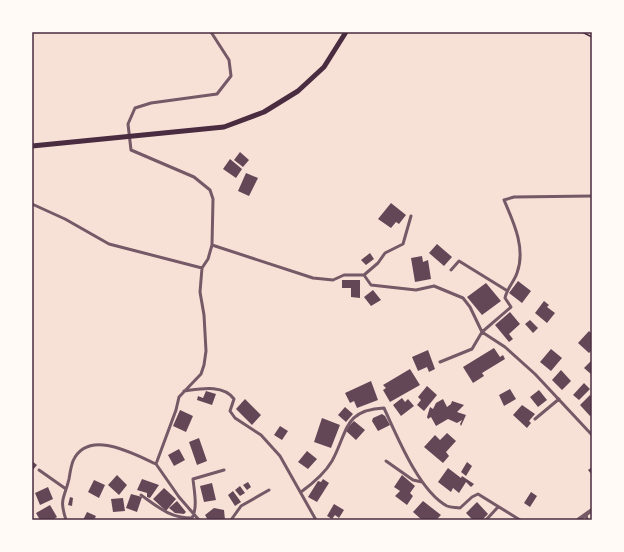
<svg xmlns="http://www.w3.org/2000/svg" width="624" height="552" viewBox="0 0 624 552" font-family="Figtree,sans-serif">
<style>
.building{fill:#644757}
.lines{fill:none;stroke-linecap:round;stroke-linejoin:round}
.path{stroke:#4a2c40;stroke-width:1.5}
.minor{stroke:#755966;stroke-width:3}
.tertiary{stroke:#755966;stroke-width:4}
.primary{stroke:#4a2c40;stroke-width:5}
.neatline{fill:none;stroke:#4a2c40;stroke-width:1.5}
</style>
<rect width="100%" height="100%" fill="#f7e1d7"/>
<path class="building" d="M 240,152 L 249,160 L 243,167 L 234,160 Z
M 230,159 L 242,169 L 236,178 L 223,169 Z
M 246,173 L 258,178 L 249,196 L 238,191 Z
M 391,203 L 406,215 L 399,224 L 396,222 L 391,228 L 378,219 Z
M 437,244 L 452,257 L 444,266 L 429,253 Z
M 370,253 L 374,259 L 366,265 L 361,260 Z
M 422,256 L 423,262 L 428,260 L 431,279 L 415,282 L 411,258 Z
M 342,280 L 360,280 L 360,298 L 351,297 L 351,288 L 342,288 Z
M 518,281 L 531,291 L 522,303 L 509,293 Z
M 486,283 L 501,301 L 482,315 L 467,297 Z
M 373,290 L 381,300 L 371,306 L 364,297 Z
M 544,301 L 549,305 L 547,307 L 555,313 L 547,323 L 535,313 Z
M 510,312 L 520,324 L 509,334 L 513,339 L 509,342 L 495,325 Z
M 530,320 L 538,328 L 533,333 L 525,324 Z
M 589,331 L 592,334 L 592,350 L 589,353 L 578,343 Z
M 494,348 L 500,357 L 503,355 L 505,359 L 482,373 L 484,376 L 473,383 L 463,367 Z
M 551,349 L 562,358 L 551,371 L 540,362 Z
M 428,350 L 435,369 L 429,372 L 427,367 L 418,371 L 412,357 Z
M 592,360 L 592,375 L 584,368 Z
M 410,369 L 420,385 L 390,402 L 383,390 L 386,388 L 383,385 Z
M 561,370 L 571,381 L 562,390 L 552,380 Z
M 371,381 L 378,400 L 357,408 L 354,401 L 350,403 L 345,393 Z
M 584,383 L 590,389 L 579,400 L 573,395 Z
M 427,386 L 437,395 L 424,411 L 417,405 L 421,400 L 418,397 Z
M 510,389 L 516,399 L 504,406 L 499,395 Z
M 539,390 L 547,400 L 538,407 L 530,397 Z
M 206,391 L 216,394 L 212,405 L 197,400 L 198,396 L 203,398 Z
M 590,395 L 592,397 L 592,414 L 590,416 L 580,405 Z
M 402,398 L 405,402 L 408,399 L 414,406 L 401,416 L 393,405 Z
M 245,399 L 261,415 L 252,425 L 236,409 Z
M 443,399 L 447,407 L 451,404 L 452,401 L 464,405 L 457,412 L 466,415 L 461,426 L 460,424 L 462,420 L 457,423 L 448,419 L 436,426 L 431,417 L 428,419 L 427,417 L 430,407 L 433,409 L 436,403 Z
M 522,405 L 535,414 L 529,421 L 531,423 L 527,428 L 513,415 Z
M 345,407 L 353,414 L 346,422 L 338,415 Z
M 180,410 L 193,416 L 186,432 L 173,426 Z
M 382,414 L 385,416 L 390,425 L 378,431 L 372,421 L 373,418 Z
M 322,418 L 340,425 L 331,448 L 314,442 Z
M 354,421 L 365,430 L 356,440 L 345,430 Z
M 280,426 L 288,431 L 282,440 L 274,435 Z
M 447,433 L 456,441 L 446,452 L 449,456 L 443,463 L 424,447 L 435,435 L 440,440 Z
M 199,438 L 207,461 L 197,465 L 189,442 Z
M 179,449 L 185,460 L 174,466 L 168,455 Z
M 307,451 L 317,459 L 308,469 L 298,462 Z
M 32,461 L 37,465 L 32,471 Z
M 467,462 L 472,466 L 466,476 L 461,472 Z
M 592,467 L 592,475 L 588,470 Z
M 448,468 L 461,478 L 462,476 L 474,484 L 471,487 L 466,482 L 459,493 L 453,488 L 451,492 L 438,482 Z
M 117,475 L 127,485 L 119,495 L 108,485 Z
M 402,475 L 415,486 L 410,493 L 413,496 L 407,505 L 395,496 L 400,491 L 394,487 Z
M 142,479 L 159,485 L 150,498 L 147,497 L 147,493 L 137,490 Z
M 323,479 L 329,483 L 317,502 L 308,497 L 318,481 L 321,482 Z
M 94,480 L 105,485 L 99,498 L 88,492 Z
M 248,482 L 251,487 L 247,490 L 243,485 Z
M 212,483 L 216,500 L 204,502 L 200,486 Z
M 240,486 L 245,493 L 240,496 L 235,490 Z
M 48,487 L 53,499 L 40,505 L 35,493 Z
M 164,488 L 176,499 L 166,511 L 153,499 Z
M 233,491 L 241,502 L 235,506 L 228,495 Z
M 531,492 L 537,496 L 530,507 L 524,503 Z
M 131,494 L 142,497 L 137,512 L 126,508 Z
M 70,497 L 73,498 L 72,506 L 68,505 Z
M 123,498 L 125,511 L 113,512 L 111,499 Z
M 177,501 L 186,512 L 184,514 L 175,513 L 169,508 Z
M 423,501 L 441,515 L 436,520 L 422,520 L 413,512 Z
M 477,502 L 488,514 L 482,520 L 473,520 L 466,513 Z
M 334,504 L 344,510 L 339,518 L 335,515 L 332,519 L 327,516 Z
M 50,505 L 57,517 L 52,520 L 40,520 L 36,513 Z
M 214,508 L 224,510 L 225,520 L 208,520 L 205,515 Z
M 87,512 L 96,516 L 94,520 L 83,520 Z"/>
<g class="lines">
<path class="path" d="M 582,32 L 592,37"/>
<path class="minor" d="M 32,204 L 65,219 L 109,244 L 202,268
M 212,245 L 313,278 L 333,280 L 344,275 L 364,275 L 371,285 L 416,290 L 434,286 L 463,298 L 470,307 L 482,332 L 505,347 L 535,374 L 592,435
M 451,270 L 459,261 L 506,290
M 364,275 L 378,263 L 385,253 L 403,244 L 411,216
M 440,362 L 472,349 L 482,332 L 511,307 L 505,298 C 507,288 514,282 517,273 C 526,249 514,223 504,200 L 514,197 L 592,196
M 184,391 C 200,389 223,384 234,399 L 230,411 L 235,418 L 261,435 L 280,456 L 316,520
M 535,419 L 559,399
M 386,461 L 413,480 L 422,482
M 39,470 L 66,489
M 301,492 C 312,484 325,473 332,461 C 348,432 343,410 384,408 C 397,436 419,491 447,506 C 451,508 456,507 460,508 L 472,497 L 478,494 L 520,520
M 141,495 C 158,507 170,518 192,518 C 198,508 194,490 193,479 L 224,470
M 586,514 L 587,520
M 66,520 C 59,498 64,500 69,479 C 70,473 71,466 73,461 C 88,428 134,454 156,464
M 199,520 L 179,497 L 156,464 L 176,410 L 179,397 L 201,374 L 204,365 L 206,351 L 204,315 L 200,292 L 202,268 L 208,259 L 212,245 L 213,199 L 210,190 L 194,177 L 131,150 L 128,124 L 135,108 L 151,103 L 217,94 L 231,76 L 229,60 L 211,32
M 231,520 L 241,506 L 269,490
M 486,520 L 498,507"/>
<path class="tertiary" d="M 578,520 L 592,510"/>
<path class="primary" d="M 32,146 L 224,127 L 264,112 L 298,91 L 324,67 L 346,32"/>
</g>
<rect width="624" height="552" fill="none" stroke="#fffaf5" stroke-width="66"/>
<rect x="33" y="33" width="558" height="486" class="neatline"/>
</svg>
